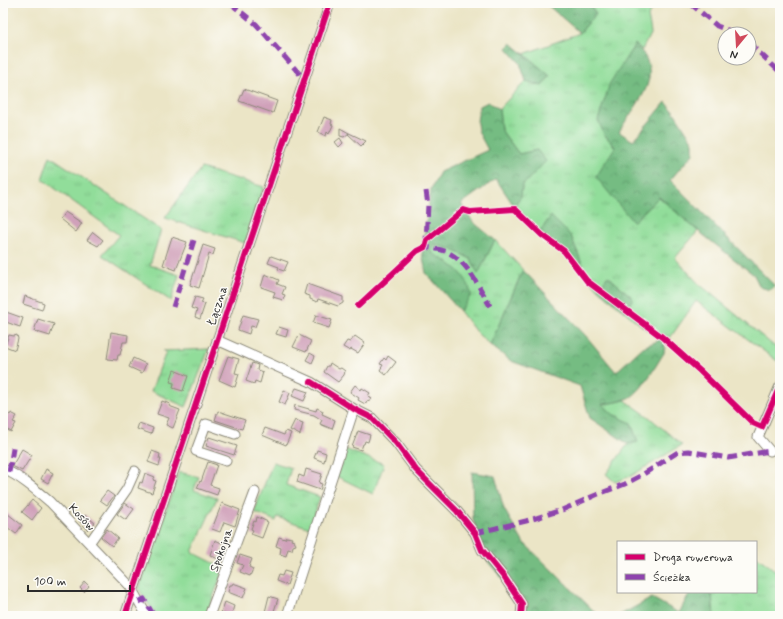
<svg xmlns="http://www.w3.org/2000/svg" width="783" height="619" viewBox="0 0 783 619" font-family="Mynerve,sans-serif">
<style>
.grass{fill:url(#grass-tufts);stroke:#5e8462}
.forest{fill:url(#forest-crowns);stroke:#507456}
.building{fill:#d0a1ba}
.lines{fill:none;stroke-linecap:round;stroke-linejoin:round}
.minor-casing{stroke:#8b8878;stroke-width:11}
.minor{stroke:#fff;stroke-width:9}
.quiet{stroke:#8e44ad;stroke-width:5;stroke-dasharray:10 5;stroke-linecap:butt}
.cycleway-casing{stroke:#fdfcf7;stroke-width:8}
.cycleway{stroke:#d6006c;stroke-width:6}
.labels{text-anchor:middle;stroke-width:3;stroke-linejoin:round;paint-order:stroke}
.street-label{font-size:12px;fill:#2b2b2b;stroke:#fdfcf7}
</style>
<defs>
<pattern id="grass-tufts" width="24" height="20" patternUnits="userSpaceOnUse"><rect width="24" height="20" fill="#91dd9a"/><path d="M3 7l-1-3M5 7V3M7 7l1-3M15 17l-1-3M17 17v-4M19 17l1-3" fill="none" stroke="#7dbe85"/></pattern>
<pattern id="forest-crowns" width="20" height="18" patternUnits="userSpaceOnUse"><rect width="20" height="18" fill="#74bc82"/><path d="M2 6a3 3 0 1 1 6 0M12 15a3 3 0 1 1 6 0" fill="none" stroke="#5f996b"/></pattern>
</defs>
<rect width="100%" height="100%" fill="#fdfcf7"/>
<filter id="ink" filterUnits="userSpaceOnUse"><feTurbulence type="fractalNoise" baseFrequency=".025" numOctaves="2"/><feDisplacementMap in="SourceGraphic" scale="8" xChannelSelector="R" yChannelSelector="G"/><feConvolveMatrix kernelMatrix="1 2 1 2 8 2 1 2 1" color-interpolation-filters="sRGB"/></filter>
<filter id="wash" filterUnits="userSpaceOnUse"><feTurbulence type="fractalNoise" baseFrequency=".012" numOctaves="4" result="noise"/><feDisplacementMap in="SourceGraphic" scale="16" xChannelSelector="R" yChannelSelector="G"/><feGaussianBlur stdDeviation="0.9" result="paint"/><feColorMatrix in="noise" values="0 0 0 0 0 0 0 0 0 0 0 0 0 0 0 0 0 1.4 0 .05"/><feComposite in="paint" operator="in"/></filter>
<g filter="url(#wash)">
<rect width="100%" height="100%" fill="#ebe5c6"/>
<path class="grass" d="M 587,3 L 657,3 L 648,16 L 651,32 L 642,50 L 635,44 L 604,134 L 615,147 L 633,222 L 659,197 L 698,231 L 675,258 L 698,283 L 780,351 L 780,363 L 696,301 L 665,345 L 625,312 L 633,298 L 608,276 L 598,289 L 587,276 L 571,236 L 551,216 L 540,232 L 514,206 L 521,196 L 522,186 L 537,150 L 519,154 L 501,130 L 499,109 L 526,81 L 542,86 L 550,76 L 524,54 L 580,33 L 596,13 Z
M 50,156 L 161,230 L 150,265 L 179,275 L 171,301 L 102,255 L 119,235 L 42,179 Z
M 201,168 L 264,187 L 245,243 L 165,218 Z
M 495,240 L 523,270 L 490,345 L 476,332 L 460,311 L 471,295 L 432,253 L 434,244 L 451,249 L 471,259 L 478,273 Z
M 209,349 L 186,407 L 151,391 L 166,352 L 163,351 Z
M 625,400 L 649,417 L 682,445 L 631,476 L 615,482 L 606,474 L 628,444 L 638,442 L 631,423 L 614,415 L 601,404 L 617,402 Z
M 345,449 L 384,464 L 373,494 L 336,476 Z
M 273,462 L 291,468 L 286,485 L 320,497 L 310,528 L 277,517 L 276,521 L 254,512 Z
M 179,472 L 199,477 L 194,490 L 217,498 L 192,552 L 224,568 L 206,616 L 156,616 L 139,589 Z
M 756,556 L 780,574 L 780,616 L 714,616 L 712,595 L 715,592 L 756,592 Z"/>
<path class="forest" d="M 545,3 L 587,3 L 596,13 L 580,33 Z
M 511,43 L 550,76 L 542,86 L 526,81 L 520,63 L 507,48 Z
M 635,44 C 668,76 636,102 619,132 L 633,141 L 666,102 L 674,112 L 693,142 L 693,154 L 670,180 L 775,286 L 770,290 L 760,287 L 754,275 L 692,226 L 659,197 L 633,222 L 596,177 L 615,147 L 604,134 L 598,120 L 610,83 Z
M 488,102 L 499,109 L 501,130 L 519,154 L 537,150 L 546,161 L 522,186 L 521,196 L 514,206 L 496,179 L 461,204 L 473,222 L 495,240 L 478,274 L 471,259 L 451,249 L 434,244 L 432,253 C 451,264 467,272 471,295 L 460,311 L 426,273 L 422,252 L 431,189 L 440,172 L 488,150 C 478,131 474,128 480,106 Z
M 551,216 L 571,236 L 587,276 L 540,232 Z
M 523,270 L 586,336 L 616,372 L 643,347 L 660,340 L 665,345 L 664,353 C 656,365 642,392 629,398 C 620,402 611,403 602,404 L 614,415 L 631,423 L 638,442 L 628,444 L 590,418 L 580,386 L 511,361 L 490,345 Z
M 608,276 L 633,298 L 625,312 L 598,289 Z
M 472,472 L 495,476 L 504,509 L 523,542 L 599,616 L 519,616 L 524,604 L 488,562 L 473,520 Z
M 690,592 L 705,592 L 712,595 L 714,616 L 618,616 L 652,598 L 679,613 Z"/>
<g id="blocks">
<path class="building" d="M 244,89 L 277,101 L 273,113 L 239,101 Z
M 324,117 L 332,120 L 331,124 L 333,125 L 329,134 L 327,132 L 326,136 L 318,132 Z
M 340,128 L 349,133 L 344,137 L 340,136 Z
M 349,133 L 366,141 L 361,146 L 348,134 Z
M 340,138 L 343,143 L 339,147 L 335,142 Z
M 65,212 L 82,223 L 76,232 L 60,219 Z
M 93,232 L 103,240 L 98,246 L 87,240 Z
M 172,237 L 187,242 L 176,270 L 163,265 Z
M 203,245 L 215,249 L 213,255 L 209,254 L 199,288 L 190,285 Z
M 271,256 L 288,262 L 284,271 L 278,269 L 279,267 L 268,263 Z
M 265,274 L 279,280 L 277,284 L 285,287 L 282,294 L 285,295 L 283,300 L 273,297 L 275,292 L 261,287 Z
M 307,284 L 343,297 L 343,303 L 338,306 L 318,299 L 317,302 L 310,299 L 310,296 L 304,294 Z
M 25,296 L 44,303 L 42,310 L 23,304 Z
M 195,297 L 203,299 L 201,303 L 205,304 L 200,319 L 195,317 L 197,310 L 191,308 Z
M 6,312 L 23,318 L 20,327 L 3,321 Z
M 243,315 L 258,319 L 255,327 L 251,326 L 249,334 L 238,330 Z
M 316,315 L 332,320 L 329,328 L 313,323 Z
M 38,319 L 54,324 L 50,336 L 34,331 Z
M 279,327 L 288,330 L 286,337 L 276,334 Z
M 111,332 L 128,335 L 127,342 L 123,342 L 120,355 L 118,355 L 117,360 L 107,359 Z
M 9,335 L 14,336 L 17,335 L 18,339 L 15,350 L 5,346 Z
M 299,335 L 311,341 L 306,352 L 293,347 Z
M 355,336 L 365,343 L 358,353 L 351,349 L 350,351 L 343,347 L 347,341 L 350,342 Z
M 310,353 L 315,356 L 312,363 L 306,360 Z
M 228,356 L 239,359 L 235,373 L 239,374 L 235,387 L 219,380 Z
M 388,356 L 396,362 L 386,375 L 380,370 L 383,365 L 380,364 L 384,358 L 386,360 Z
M 133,358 L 146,364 L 142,373 L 129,367 Z
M 252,363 L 258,365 L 257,370 L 263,372 L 260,383 L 255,381 L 254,384 L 246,381 Z
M 330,363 L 339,369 L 341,368 L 345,371 L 344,375 L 338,382 L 324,372 L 327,366 L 329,366 Z
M 174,370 L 188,376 L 183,391 L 173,388 L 174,383 L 170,382 Z
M 355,385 L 361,390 L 362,388 L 370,393 L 368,396 L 372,399 L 367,401 L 365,404 L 358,400 L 359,398 L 350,392 Z
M 296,388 L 308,392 L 304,401 L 292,396 Z
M 284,390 L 290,393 L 285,405 L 279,402 Z
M 162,401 L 170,404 L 169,406 L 180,410 L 173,428 L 166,425 L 169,418 L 157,414 Z
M 295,405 L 316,411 L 317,408 L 323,411 L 322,414 L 335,420 L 332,429 L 320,424 L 322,420 L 314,415 L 294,410 Z
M 218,411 L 245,420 L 242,429 L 215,420 Z
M 5,412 L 10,415 L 11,413 L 17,416 L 13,422 L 16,423 L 11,432 L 3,427 L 3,416 Z
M 295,420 L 303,423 L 300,435 L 290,430 Z
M 139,423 L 153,428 L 151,434 L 137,429 Z
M 265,428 L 284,435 L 286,431 L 291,433 L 286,445 L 262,435 Z
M 358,431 L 370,435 L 368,442 L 365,441 L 364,444 L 363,444 L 361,450 L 352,447 Z
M 209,437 L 237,446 L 234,455 L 206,446 Z
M 22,449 L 32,455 L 22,471 L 12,466 Z
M 317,450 L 326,453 L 324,462 L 314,458 Z
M 152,451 L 160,454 L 159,459 L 161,459 L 159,466 L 148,462 Z
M 208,462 L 217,465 L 210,485 L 219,488 L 217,495 L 197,488 L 200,481 L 201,482 Z
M 46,469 L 53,473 L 48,483 L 41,479 Z
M 306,469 L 322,474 L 319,483 L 322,484 L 320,490 L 297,482 L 299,475 L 304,477 Z
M 145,473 L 155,477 L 153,480 L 156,481 L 152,493 L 138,488 L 140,482 L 142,483 Z
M 107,491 L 114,496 L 107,505 L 100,500 Z
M 32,500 L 41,508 L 32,520 L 22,512 Z
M 125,503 L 134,509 L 126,520 L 117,514 Z
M 222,503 L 240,510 L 235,526 L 224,522 L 220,532 L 212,529 Z
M 3,510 L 22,525 L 16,534 L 3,524 Z
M 85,515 L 95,523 L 88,530 L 79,521 Z
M 257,517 L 268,522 L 262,538 L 251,534 L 253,530 L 251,529 L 254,521 L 256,522 Z
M 107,529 L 118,538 L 112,546 L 101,537 Z
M 279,537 L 285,539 L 286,537 L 292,538 L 291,540 L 294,541 L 296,545 L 293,546 L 292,550 L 288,549 L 286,556 L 280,554 L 281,548 L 276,546 Z
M 215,540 L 224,544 L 218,559 L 210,555 Z
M 240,555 L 252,559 L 249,567 L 253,569 L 250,576 L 240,572 L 243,565 L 237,563 Z
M 284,571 L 291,573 L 287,585 L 276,581 L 278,575 L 282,576 Z
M 85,582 L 89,586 L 84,592 L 80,588 Z
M 233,583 L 247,588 L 243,598 L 228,592 L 230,585 L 232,585 Z
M 269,596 L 278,599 L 273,614 L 265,612 Z
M 225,602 L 234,606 L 231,616 L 221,613 Z"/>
</g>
</g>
<g filter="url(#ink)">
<use href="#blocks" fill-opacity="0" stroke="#8b8878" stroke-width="1"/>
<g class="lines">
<defs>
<path id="minor" d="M 217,340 L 311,382 L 354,409 L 372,418 L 396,443 L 416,470 L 457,511 L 475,533 L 482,550 L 504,577 L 522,604 L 521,616
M 770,451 L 758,437 L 780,386
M 226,461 L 196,451 L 206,424 L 235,434
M 3,469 C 20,476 36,490 50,502 L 130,586 L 147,616
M 90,542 L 127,489 L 135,471
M 125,616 L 330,3
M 209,616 L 255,492
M 287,616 L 354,409"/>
</defs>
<use href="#minor" class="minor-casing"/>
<use href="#minor" class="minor"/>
<path class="quiet" d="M 230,3 L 256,24 L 304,79
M 690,3 L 717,26 L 738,34
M 749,43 L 780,72
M 426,191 L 428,205 L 426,241
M 421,249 C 426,246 431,248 437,249 C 464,253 477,284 490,306
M 173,307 L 195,237
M 9,472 L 14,443
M 475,533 L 526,521 L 562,510 L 596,495 L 625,484 L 642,475 L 678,452 L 688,451 L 728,458 L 770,451
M 139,602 L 144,599 L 154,616"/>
<defs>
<path id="cycleway" d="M 358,306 L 417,251 L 425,247 L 427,240 L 463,210 L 470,212 L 515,209 L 542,235 L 564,251 L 587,281 L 662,337 L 700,371 L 753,423 L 762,427 L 780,386
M 311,382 L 354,409 L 372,418 L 396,443 L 416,470 L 457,511 L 475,533 L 482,550 L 504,577 L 522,604 L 521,616
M 125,616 L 330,3"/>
</defs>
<use href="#cycleway" class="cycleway-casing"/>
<use href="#cycleway" class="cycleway"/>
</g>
</g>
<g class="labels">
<g class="street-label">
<text transform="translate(217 306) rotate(-72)" y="4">Łączna</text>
<text transform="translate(82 517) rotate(46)" y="4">Kosów</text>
<text transform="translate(221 550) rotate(-70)" y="4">Spokojna</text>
</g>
</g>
<rect width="783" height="619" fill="none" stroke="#fdfcf7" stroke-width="16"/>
<rect x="617" y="541" width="140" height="52" fill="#fdfcf7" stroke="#a9a8a5"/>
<rect x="625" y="554" width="20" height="6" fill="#d6006c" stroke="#a9a8a5"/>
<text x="653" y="561" font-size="12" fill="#2b2b2b">Droga rowerowa</text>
<rect x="625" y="574" width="20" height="6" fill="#8e44ad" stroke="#a9a8a5"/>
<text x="653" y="581" font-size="12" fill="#2b2b2b">Ścieżka</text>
<g transform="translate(737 46) rotate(198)"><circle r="19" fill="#fdfcf7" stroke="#a9a8a5"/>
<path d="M0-3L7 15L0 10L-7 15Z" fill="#d1495b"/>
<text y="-6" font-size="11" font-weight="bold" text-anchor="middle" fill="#2b2b2b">N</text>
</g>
<path d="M28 585v6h102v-6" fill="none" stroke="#2b2b2b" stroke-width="2"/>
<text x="34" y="585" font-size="12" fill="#2b2b2b" stroke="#fdfcf7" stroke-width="3" paint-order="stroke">100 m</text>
</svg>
